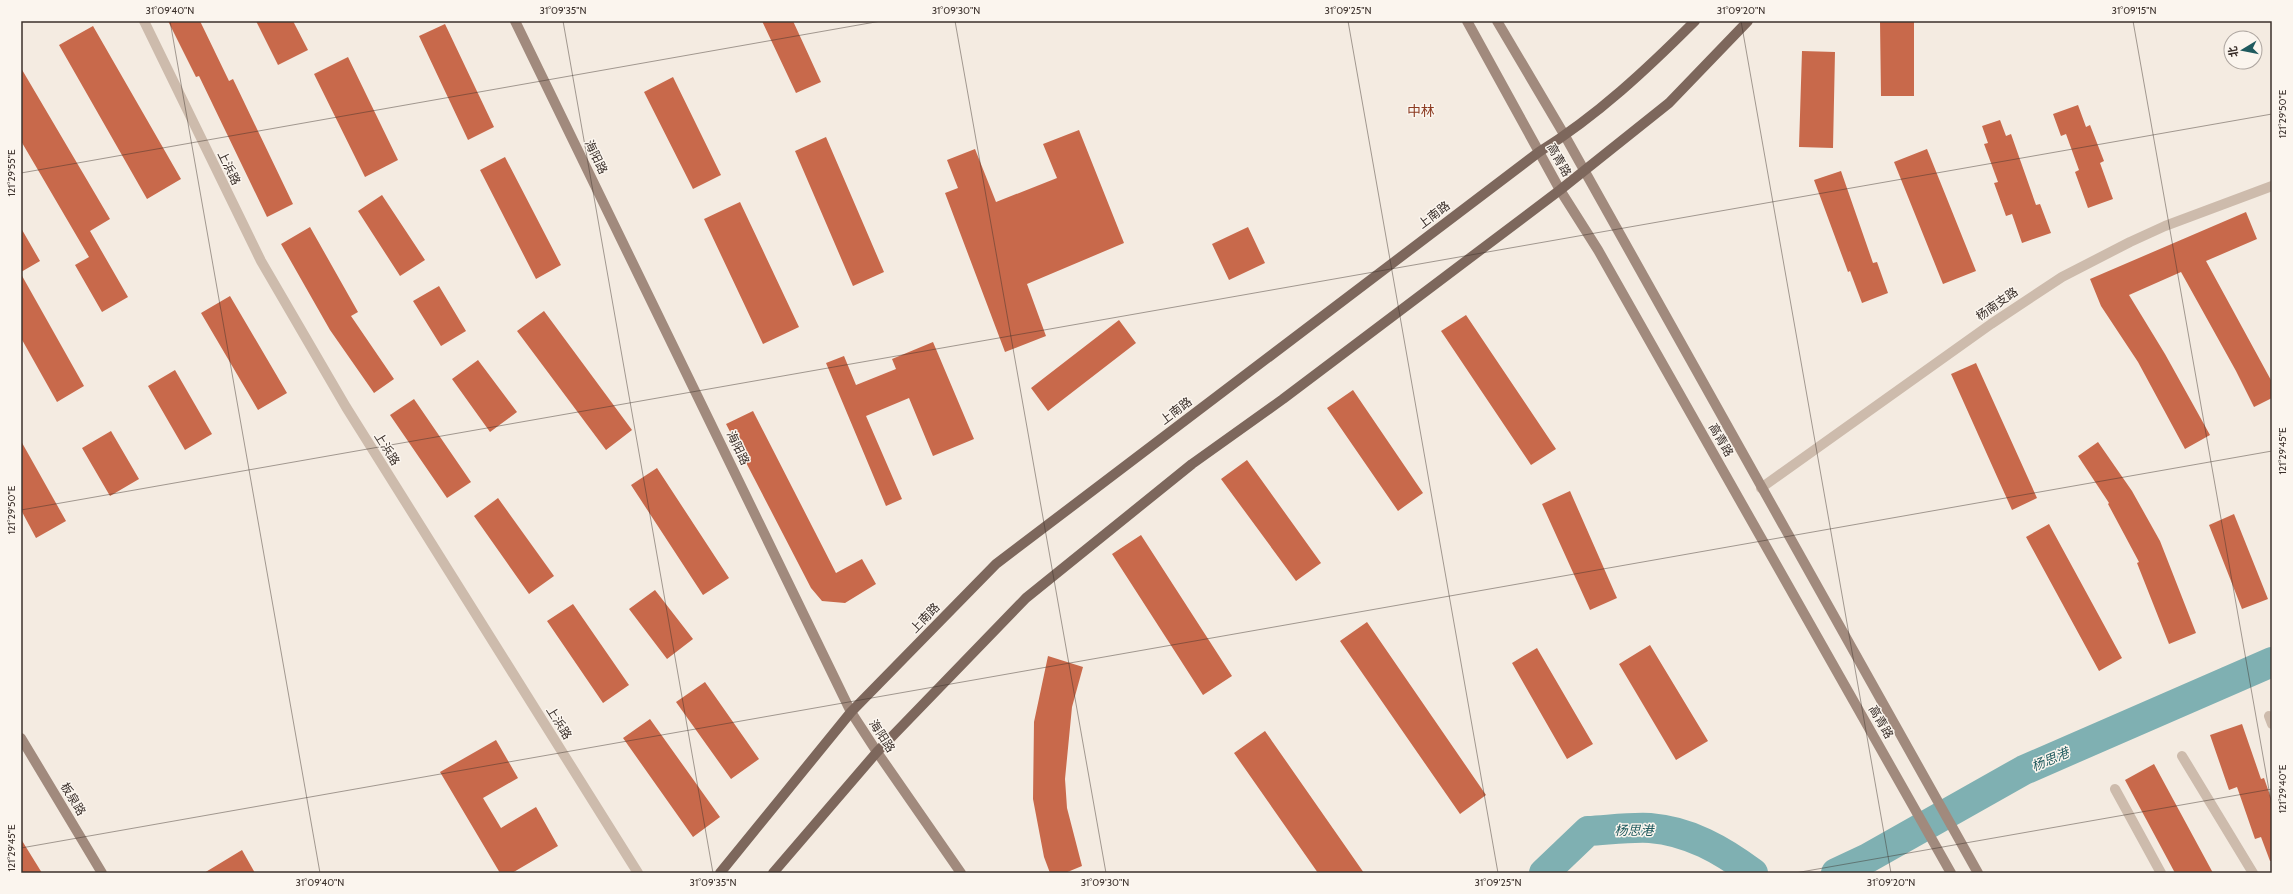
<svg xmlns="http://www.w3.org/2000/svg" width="2293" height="894" viewBox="0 0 2293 894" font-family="Cabin,'Noto Sans SC',sans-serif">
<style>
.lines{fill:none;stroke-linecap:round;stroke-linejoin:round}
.river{stroke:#7fb0b2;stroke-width:30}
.building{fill:#c8694b}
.lane{stroke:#cdbbac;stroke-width:10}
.street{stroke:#cdbbac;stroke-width:10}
.secondary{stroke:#a18a7d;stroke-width:10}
.primary{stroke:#7d675c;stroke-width:10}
.ticks{fill:none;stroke:#3b302b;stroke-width:1;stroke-opacity:0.45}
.labels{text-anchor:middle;stroke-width:3;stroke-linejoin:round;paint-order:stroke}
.street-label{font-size:12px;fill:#3b302b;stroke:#fbf5ee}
.water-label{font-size:13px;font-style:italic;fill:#1f5a5e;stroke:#fbf5ee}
.quarter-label{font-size:14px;fill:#8c3b22;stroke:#fbf5ee}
.neatline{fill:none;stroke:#3b302b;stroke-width:1.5}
.ticks-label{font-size:10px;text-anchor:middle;fill:#3b302b}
</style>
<rect width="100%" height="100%" fill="#f4ebe1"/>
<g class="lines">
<path class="river" d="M 1544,873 L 1588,831 C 1608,830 1629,827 1650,828 C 1689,831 1722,850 1753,873
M 1836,873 L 1868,858 L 2024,770 L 2272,662"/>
</g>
<path class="building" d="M 168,21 L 200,21 L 229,81 L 233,79 L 293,204 L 267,217 L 199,76 L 196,77 Z
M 256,21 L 293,21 L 308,50 L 278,65 Z
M 762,21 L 793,21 L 821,82 L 796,93 Z
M 1880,21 L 1914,21 L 1914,96 L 1881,96 Z
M 445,24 L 494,127 L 468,140 L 419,36 Z
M 93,26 L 181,179 L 147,199 L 59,45 Z
M 1802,51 L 1835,52 L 1833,148 L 1799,147 Z
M 348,57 L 398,160 L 365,177 L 314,74 Z
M 21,68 L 110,219 L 90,231 L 128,297 L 102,312 L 75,265 L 89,257 L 21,141 Z
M 673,77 L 721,175 L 693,189 L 644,92 Z
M 2078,105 L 2086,127 L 2090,125 L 2104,161 L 2100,163 L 2113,199 L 2088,208 L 2075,172 L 2079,170 L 2066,134 L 2061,136 L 2053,114 Z
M 2000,120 L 2006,136 L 2011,134 L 2036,205 L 2040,204 L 2051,233 L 2022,243 L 2012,214 L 2006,216 L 1994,183 L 1998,182 L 1984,144 L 1988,143 L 1982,126 Z
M 1079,130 L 1124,243 L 1027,284 L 1046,336 L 1005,352 L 945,193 L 958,188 L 947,160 L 975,149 L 996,202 L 1057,178 L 1043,144 Z
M 826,137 L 884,272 L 853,286 L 795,151 Z
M 1927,149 L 1976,271 L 1943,284 L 1894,162 Z
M 505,157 L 561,265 L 536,279 L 480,170 Z
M 1841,171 L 1873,263 L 1877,262 L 1888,293 L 1862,303 L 1850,271 L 1848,272 L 1814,180 Z
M 382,195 L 425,260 L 400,276 L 358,211 Z
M 740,202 L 799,327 L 763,344 L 704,219 Z
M 2246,212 L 2257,239 L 2206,261 L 2272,382 L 2272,398 L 2254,407 L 2236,371 L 2181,272 L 2129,295 L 2165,354 L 2210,435 L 2185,449 L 2138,362 L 2101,306 L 2090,279 Z
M 310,227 L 358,312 L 351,316 L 394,379 L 374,393 L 330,330 L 281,244 Z
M 1248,227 L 1265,263 L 1229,280 L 1212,244 Z
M 21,228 L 40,261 L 21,272 Z
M 21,274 L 84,386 L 57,402 L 21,338 Z
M 439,286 L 466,331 L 441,346 L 413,301 Z
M 230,296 L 287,393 L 258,410 L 201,313 Z
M 544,311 L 632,430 L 606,450 L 517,331 Z
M 1466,315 L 1556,449 L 1531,465 L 1441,331 Z
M 1119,320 L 1136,343 L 1048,411 L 1031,388 Z
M 933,342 L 974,439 L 933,456 L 909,398 L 866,416 L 902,499 L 886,506 L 826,363 L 844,356 L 856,385 L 896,369 L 892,359 Z
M 478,360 L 517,412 L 490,432 L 452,379 Z
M 1976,363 L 2037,498 L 2012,510 L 1951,374 Z
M 175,370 L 212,434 L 185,450 L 148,386 Z
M 1353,390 L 1423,493 L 1398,511 L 1327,408 Z
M 414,399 L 471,482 L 447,498 L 390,415 Z
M 753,411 L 836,573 L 862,559 L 876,584 L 845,603 L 822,601 L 811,588 L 726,424 Z
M 111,431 L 139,479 L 110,496 L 82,448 Z
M 21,441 L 66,521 L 36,538 L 21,510 Z
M 2098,442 L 2132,491 L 2160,541 L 2196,633 L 2169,644 L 2137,563 L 2139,562 L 2108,504 L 2109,503 L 2078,456 Z
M 1247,460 L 1321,563 L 1296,581 L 1221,479 Z
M 657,468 L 729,578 L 703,595 L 631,485 Z
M 1570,491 L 1617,598 L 1590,610 L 1542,504 Z
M 498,498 L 554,576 L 529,594 L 474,516 Z
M 2234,514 L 2268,599 L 2242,609 L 2209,525 Z
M 2049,524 L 2122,658 L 2099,671 L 2026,537 Z
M 1141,535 L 1232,676 L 1203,695 L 1112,554 Z
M 655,590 L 693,639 L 667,659 L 629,609 Z
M 573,604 L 629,685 L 603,703 L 547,621 Z
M 1367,622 L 1486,795 L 1460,814 L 1340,641 Z
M 1650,645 L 1708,741 L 1676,760 L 1619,664 Z
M 1537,648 L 1593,744 L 1567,759 L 1512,663 Z
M 1048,656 L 1083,667 L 1072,707 L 1065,779 L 1067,808 L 1082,866 L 1065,873 L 1050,873 L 1044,857 L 1033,799 L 1034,722 Z
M 705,682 L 759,759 L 731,779 L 676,702 Z
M 650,719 L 720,817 L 693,837 L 623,738 Z
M 2242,724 L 2261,779 L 2264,778 L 2272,801 L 2272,861 L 2270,861 L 2261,837 L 2255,839 L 2237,787 L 2229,790 L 2210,735 Z
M 1265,731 L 1364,873 L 1318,873 L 1234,753 Z
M 496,740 L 518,778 L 483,798 L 501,828 L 536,807 L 558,846 L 512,873 L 500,873 L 440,772 Z
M 2154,764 L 2213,873 L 2175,873 L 2125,780 Z
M 21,839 L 42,873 L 21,873 Z
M 242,850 L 255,873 L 204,873 Z"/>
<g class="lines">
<path class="lane" d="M 2269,716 L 2272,724
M 2182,756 L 2253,873
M 2115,789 L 2161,873"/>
<path class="street" d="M 144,21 L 261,261 L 346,407 L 638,873
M 1761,488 L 1991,324 L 2062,277 L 2130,242 L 2165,226 L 2272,186"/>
<path class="secondary" d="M 515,21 L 851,712 L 877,752 L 961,873
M 1467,21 L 1560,190 L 1598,250 L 1951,873
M 1497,21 L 1565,136 L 1978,873
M 21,738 L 102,873"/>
<path class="primary" d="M 720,873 L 851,712 L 996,564 L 1539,152 C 1597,116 1647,69 1695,21
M 773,873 L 877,752 L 1026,598 L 1192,464 L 1283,399 L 1560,190 L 1669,103 L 1748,21"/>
</g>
<path class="ticks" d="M 170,21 L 320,873M 563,21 L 713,873M 955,21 L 1106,873M 1348,21 L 1498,873M 1741,21 L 1891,873M 2133,21 L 2272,807M 21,173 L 881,21M 21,510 L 2272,114M 21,848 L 2272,451M 1795,873 L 2272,789"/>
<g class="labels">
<g class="street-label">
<text transform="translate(596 157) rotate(64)" y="4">海阳路</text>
<text transform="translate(1559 160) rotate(61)" y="4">高青路</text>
<text transform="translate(229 168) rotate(64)" y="4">上浜路</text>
<text transform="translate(1434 215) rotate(-37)" y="4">上南路</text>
<text transform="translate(1997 304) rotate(-35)" y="4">杨南支路</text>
<text transform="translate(1176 411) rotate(-37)" y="4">上南路</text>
<text transform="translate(1721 440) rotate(60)" y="4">高青路</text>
<text transform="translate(738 448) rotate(64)" y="4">海阳路</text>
<text transform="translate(387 449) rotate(58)" y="4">上浜路</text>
<text transform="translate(925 618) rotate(-46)" y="4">上南路</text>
<text transform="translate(1881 722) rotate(60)" y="4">高青路</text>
<text transform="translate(559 723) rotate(58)" y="4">上浜路</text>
<text transform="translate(882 736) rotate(57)" y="4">海阳路</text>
<text transform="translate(73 799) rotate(59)" y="4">板泉路</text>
</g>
<g class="water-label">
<text transform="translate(2050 759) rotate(-23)" y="5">杨思港</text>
<text x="1634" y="835">杨思港</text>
</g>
<g class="quarter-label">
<text x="1421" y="116">中林</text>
</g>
</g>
<rect width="2293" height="894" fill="none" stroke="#fbf5ee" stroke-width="44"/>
<g transform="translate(2243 50) rotate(260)"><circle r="19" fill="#fbf5ee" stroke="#aea6a0"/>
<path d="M0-3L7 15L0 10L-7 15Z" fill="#1f5a5e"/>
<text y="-6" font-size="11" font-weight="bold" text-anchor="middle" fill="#3b302b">北</text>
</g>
<rect x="22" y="22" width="2249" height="850" class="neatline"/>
<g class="ticks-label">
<text x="170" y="14">31°09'40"N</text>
<text x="563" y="14">31°09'35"N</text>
<text x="956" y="14">31°09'30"N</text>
<text x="1348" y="14">31°09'25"N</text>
<text x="1741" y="14">31°09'20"N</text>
<text x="2134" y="14">31°09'15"N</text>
<text transform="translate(2282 114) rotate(-90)" y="4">121°29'50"E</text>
<text transform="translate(11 173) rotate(-90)" y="4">121°29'55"E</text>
<text transform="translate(2282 451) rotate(-90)" y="4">121°29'45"E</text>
<text transform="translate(11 510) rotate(-90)" y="4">121°29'50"E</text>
<text transform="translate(2282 789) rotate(-90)" y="4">121°29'40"E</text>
<text transform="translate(11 848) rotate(-90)" y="4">121°29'45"E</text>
<text x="320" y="886">31°09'40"N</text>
<text x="713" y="886">31°09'35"N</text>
<text x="1105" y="886">31°09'30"N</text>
<text x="1498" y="886">31°09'25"N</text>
<text x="1891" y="886">31°09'20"N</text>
</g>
</svg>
